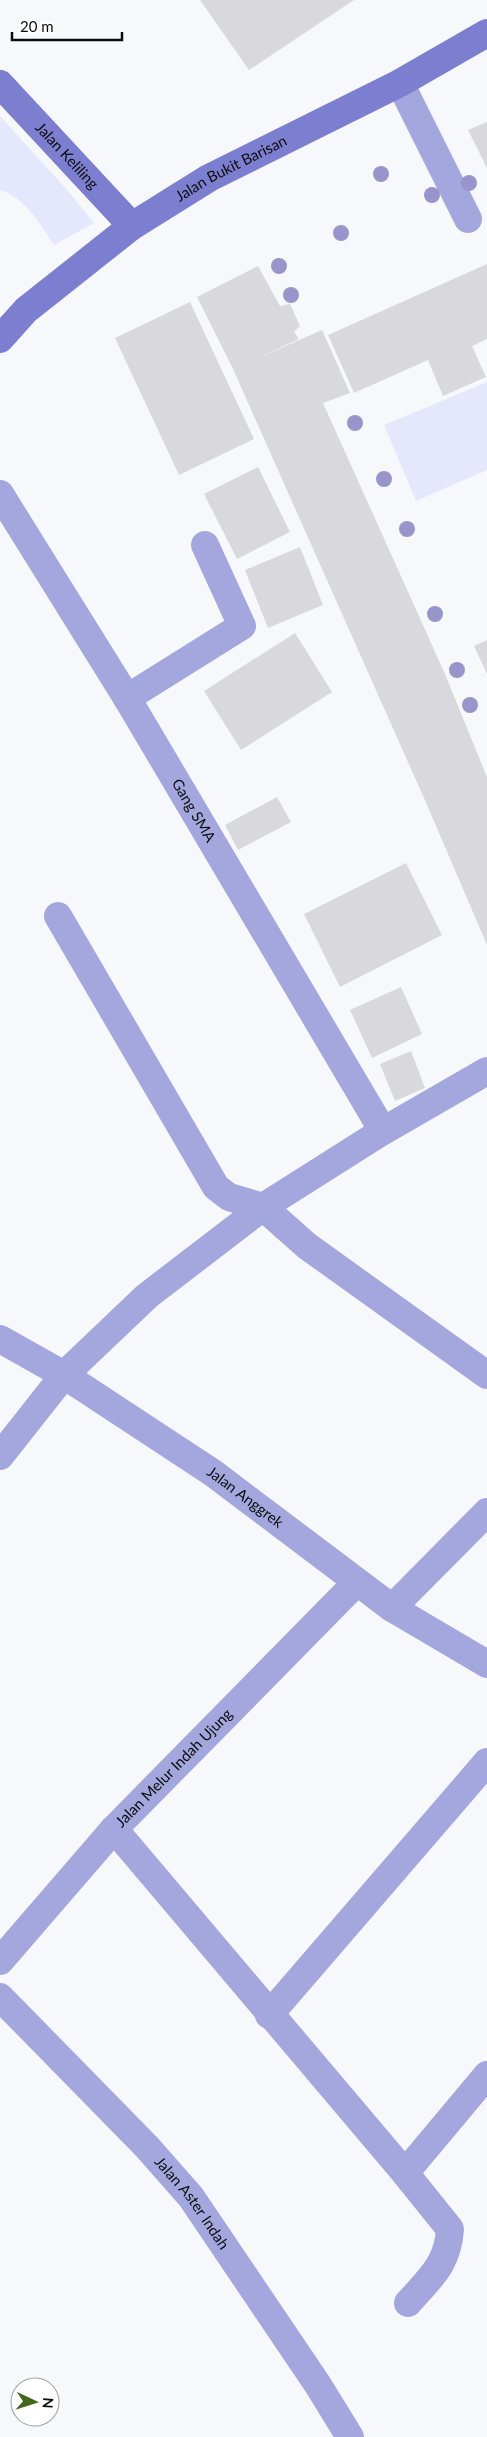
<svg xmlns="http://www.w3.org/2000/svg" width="487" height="2437" viewBox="0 0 487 2437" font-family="Lato,sans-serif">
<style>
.green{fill:#e5e7fd}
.building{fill:#d9d9dd}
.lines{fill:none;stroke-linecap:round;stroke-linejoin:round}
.street{stroke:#a3a7de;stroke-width:28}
.secondary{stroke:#7c7ecf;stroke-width:28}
.tree{fill:#9795ca}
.labels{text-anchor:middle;stroke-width:4;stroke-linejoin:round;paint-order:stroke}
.street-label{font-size:15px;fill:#0c0c0d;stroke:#fff}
</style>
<rect width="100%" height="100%" fill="#f7f8fc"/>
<path class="green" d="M 0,116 L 69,192 L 94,223 L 54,245 C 40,224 26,198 0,190 Z
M 487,382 L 487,470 L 416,501 L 384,425 Z"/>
<path class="building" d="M 200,0 L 354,0 L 249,70 Z
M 487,122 L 487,168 L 468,130 Z
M 487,264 L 487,339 L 472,346 L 486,377 L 443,396 L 428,360 L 354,393 L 328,335 Z
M 258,266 L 280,306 L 290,304 L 300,326 L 294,332 L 299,339 L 249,362 L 322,330 L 350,393 L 323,403 L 445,674 L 487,777 L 487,945 L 424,798 L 233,369 L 197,297 Z
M 190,302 L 254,439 L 179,475 L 115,338 Z
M 258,467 L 290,532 L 237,559 L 204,494 Z
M 300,547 L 323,605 L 268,628 L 245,570 Z
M 295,633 L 332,692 L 241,750 L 204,691 Z
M 487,640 L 487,674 L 474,646 Z
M 277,797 L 291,822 L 238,850 L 225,825 Z
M 406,863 L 442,935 L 340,987 L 304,914 Z
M 401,987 L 422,1034 L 372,1058 L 350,1010 Z
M 411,1051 L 425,1088 L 395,1101 L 380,1064 Z"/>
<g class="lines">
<g class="street">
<path d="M 400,83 L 468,219"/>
<path id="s1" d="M 0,494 L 127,698 L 383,1131"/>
<path d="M 127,698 L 242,626 L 205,545"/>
<path d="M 58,916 L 216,1187 L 229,1197 L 263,1207 L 307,1246 L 487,1375"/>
<path id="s2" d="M 0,1339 L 64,1375 L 213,1473 L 392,1608 L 487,1664"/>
<path d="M 0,1456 L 64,1375 L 147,1296 L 263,1207 L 383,1131 L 487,1071"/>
<path d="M 392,1608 L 487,1512"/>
<path d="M 114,1829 L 405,2173 L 487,2075"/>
<path id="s3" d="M 0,1961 L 114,1829 L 357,1582"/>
<path id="s4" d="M 0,1997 L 147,2147 L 191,2197 L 318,2385 L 350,2437"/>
<path d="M 269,2015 L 487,1762"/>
<path d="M 405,2173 L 450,2229 C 448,2264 430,2278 408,2303"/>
</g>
<g class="secondary">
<path id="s5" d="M 0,84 L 132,226"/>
<path id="s6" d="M 0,339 L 26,310 L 132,226 L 209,178 L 400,83 L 487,33"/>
</g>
</g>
<g class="tree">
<circle cx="381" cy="174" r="8"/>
<circle cx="469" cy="183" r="8"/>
<circle cx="432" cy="195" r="8"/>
<circle cx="341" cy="233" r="8"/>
<circle cx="279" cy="266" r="8"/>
<circle cx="291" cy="295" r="8"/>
<circle cx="355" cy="423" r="8"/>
<circle cx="384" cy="479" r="8"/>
<circle cx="407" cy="529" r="8"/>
<circle cx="435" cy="614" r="8"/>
<circle cx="457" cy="670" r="8"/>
<circle cx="470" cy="705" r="8"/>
</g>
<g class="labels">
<g class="street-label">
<text dy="5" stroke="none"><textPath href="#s5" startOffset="98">Jalan Keliling</textPath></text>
<text dy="5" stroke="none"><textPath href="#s6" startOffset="289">Jalan Bukit Barisan</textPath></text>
<text dy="5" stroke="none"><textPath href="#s1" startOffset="371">Gang SMA</textPath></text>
<text dy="5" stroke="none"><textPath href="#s2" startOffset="292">Jalan Anggrek</textPath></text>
<text dy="5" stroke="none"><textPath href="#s3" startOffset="260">Jalan Melur Indah Ujung</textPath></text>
<text dy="5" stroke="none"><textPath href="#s4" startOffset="282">Jalan Aster Indah</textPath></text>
</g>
</g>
<g transform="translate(35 2402) rotate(94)"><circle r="24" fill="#ffffff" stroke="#9e9e9e"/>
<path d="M0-4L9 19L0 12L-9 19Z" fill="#44661d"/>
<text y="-8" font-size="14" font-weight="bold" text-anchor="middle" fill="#0c0c0d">N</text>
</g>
<path d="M12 32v8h110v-8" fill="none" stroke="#0c0c0d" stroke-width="2.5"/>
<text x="20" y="32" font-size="15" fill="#0c0c0d" stroke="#ffffff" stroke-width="4" paint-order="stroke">20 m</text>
</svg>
